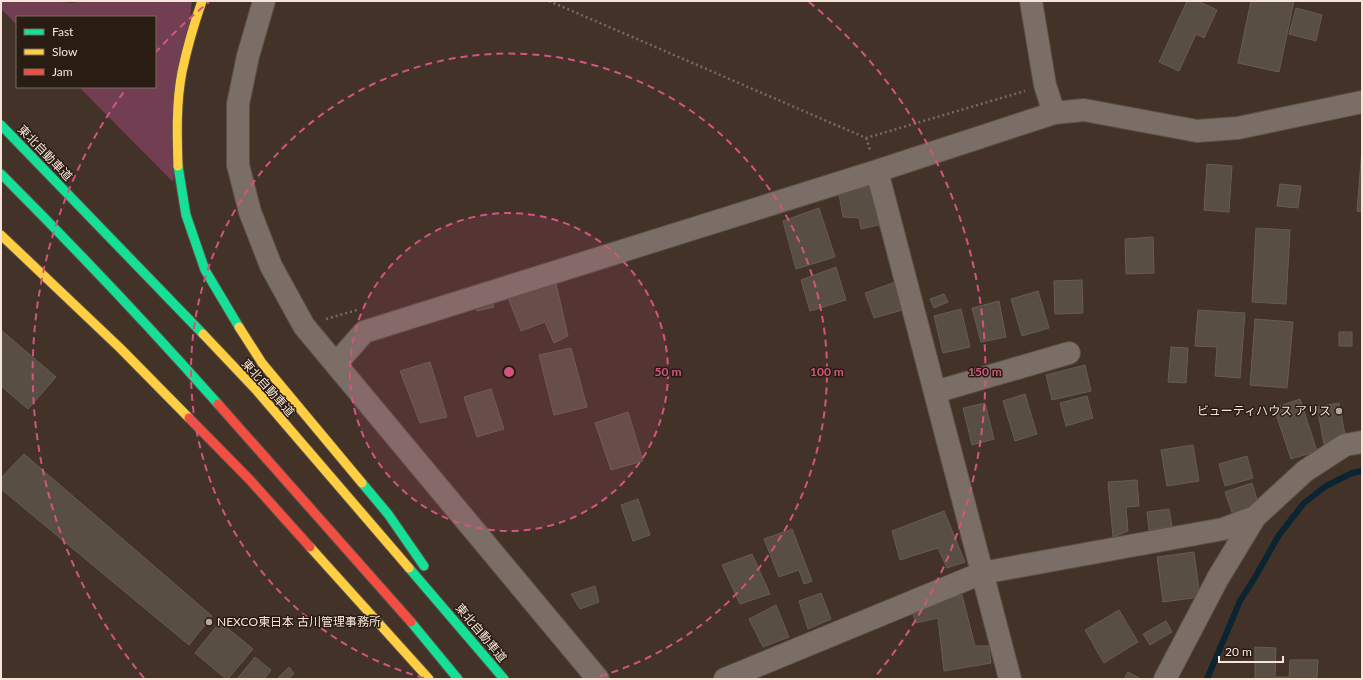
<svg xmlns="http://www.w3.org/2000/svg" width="1363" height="680" viewBox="0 0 1363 680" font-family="Lato,'Noto Sans JP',sans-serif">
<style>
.green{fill:#723e52}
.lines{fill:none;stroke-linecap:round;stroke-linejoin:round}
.stream{stroke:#0a2431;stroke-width:6}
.building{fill:#594e44;stroke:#685c52}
.street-casing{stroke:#5c4f46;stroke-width:24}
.fast-casing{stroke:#5c4f46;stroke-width:11}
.slow-casing{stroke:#5c4f46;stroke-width:11}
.jam-casing{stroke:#5c4f46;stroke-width:11}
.path{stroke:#776b64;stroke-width:2.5;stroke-dasharray:2 3;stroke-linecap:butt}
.street{stroke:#7a6e66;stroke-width:22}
.fast{stroke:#16e098;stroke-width:9}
.slow{stroke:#ffcf43;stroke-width:9}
.jam{stroke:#f24e42;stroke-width:9}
.ring{fill:none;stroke:#d25581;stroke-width:2;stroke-dasharray:7 5}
.poi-dot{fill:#b7a69b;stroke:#281c13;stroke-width:1.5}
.labels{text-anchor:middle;stroke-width:3;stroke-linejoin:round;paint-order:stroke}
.street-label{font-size:12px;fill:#f6e4d9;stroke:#281c13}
.poi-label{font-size:12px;fill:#f6e4d9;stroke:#281c13;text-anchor:end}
.centre{fill:#d25581;stroke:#281c13;stroke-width:2}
.ring-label{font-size:12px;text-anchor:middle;font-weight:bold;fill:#d25581;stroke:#281c13;stroke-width:3;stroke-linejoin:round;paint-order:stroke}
</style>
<rect width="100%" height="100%" fill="#423228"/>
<path class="green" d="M 1,1 L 50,1 L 73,3 L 81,1 L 192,1 L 173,182 L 79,87 L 155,87 L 155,17 L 17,17 L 17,25 L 1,9 Z"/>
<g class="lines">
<path class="stream" d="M 1207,679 L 1240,601 L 1254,579 L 1279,535 L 1304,503 L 1326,486 L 1352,473 L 1362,471"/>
</g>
<path class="building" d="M 1187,1 L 1198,1 L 1217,10 L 1204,38 L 1196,34 L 1179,71 L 1159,62 Z
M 1251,1 L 1294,1 L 1279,72 L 1238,63 Z
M 1296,8 L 1322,15 L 1316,41 L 1289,34 Z
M 1362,149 L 1362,212 L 1357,211 Z
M 1207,164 L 1232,166 L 1229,212 L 1204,210 Z
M 1280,184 L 1301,186 L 1298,208 L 1277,206 Z
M 871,186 L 879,225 L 861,229 L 859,218 L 843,217 L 839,194 Z
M 819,208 L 835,257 L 796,269 L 783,221 Z
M 1256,228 L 1290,230 L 1286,304 L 1252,302 Z
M 1153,237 L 1154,273 L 1126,274 L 1125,239 Z
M 836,267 L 846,300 L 810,311 L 801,280 Z
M 555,279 L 568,336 L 554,343 L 545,322 L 521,331 L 506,292 Z
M 1082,280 L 1083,313 L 1055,314 L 1054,281 Z
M 898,281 L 906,309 L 874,318 L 865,293 Z
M 1038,291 L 1049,328 L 1022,336 L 1011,299 Z
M 944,294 L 948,302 L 934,308 L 930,299 Z
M 491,298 L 494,307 L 477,311 L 474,305 Z
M 999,301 L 1006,337 L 981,342 L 972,308 Z
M 961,309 L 970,347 L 943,353 L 934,316 Z
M 1198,310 L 1245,313 L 1240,378 L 1215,376 L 1217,347 L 1195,346 Z
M 1255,319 L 1293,322 L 1287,388 L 1250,385 Z
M 1,330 L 56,377 L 28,409 L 1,386 Z
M 1339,332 L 1352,332 L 1352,346 L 1339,346 Z
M 1171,347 L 1188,348 L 1186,383 L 1168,382 Z
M 571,348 L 587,407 L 554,415 L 539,355 Z
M 430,362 L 447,417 L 420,423 L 400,371 Z
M 1085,365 L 1091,391 L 1052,400 L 1046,375 Z
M 491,389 L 504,429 L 477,437 L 464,397 Z
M 1025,394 L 1037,434 L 1015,441 L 1003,401 Z
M 1087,396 L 1093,418 L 1066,426 L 1060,403 Z
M 1300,399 L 1317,451 L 1291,459 L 1274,408 Z
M 985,403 L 994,439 L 972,445 L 963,408 Z
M 1339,403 L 1346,440 L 1324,444 L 1317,407 Z
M 628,412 L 643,461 L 611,470 L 595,423 Z
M 1193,445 L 1199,481 L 1167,486 L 1161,450 Z
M 24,454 L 212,616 L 189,645 L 1,489 L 1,478 Z
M 1247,456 L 1253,478 L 1225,486 L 1219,464 Z
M 1137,480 L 1139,506 L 1126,507 L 1128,531 L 1113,537 L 1108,482 Z
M 1252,483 L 1259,506 L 1233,515 L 1225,492 Z
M 638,499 L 650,535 L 633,541 L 621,505 Z
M 1169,509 L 1172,526 L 1149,530 L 1147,512 Z
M 944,511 L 965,562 L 947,568 L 938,548 L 900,560 L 892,531 Z
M 792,529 L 812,581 L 804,584 L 799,570 L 779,577 L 764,539 Z
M 1194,552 L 1200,597 L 1163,602 L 1157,557 Z
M 752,554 L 770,594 L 740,604 L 722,565 Z
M 595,586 L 599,602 L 580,609 L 571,594 Z
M 821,593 L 831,619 L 808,629 L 799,601 Z
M 962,595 L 975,646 L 989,646 L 991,663 L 944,671 L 938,618 L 916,623 L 911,608 Z
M 776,605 L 789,637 L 763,647 L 749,619 Z
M 1119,610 L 1138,642 L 1104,663 L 1085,630 Z
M 1166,621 L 1172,632 L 1150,645 L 1143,634 Z
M 220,622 L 253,649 L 228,679 L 226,679 L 195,653 Z
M 1255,647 L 1276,648 L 1275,677 L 1289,677 L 1290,660 L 1318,660 L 1317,679 L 1255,679 Z
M 255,657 L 271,670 L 264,679 L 237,679 Z
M 289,667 L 294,674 L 288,679 L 277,679 Z
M 1128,672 L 1141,679 L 1124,679 Z"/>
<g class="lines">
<defs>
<path id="street" d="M 264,1 L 248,56 L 238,104 L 238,165 L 250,212 L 271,266 L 304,326 L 598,679
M 1031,1 L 1045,85 L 1054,113
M 336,364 L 364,332 L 877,171
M 935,392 L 1069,353
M 725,679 L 982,573 L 1223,529 L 1255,517
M 1010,679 L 877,171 L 1054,113 L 1084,110 L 1197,131 L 1238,128 L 1362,102
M 1165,679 L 1218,578 L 1255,517 L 1305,471 L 1345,445 L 1362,442"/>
<path id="fast" d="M 1,125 L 203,334
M 178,166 L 186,215 L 205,270 L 239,327
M 1,174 C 76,249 148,325 218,404
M 362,483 L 388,514 L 424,566
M 409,568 L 504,679
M 411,622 L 458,679"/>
<path id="slow" d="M 178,166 C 177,135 176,103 182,72 C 187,48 194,24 202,1
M 1,235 L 120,348 L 189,418
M 239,327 L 262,363 L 362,483
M 203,334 L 257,391 L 409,568
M 310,547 L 429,679"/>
<path id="jam" d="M 218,404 L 411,622
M 189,418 L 249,479 L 310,547"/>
</defs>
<use href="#street" class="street-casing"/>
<use href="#fast" class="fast-casing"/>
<use href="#slow" class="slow-casing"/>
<use href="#jam" class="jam-casing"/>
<path class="path" d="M 549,1 L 866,138 L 1025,91
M 866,138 L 870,150
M 326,319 L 357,310"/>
<use href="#street" class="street"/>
<use href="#fast" class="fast"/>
<use href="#slow" class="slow"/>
<use href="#jam" class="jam"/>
</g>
<circle cx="509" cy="372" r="159" fill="#d25581" fill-opacity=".12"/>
<g class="ring">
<circle cx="509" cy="372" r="159"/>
<path d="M424 678A318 318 0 1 1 594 678"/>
<path d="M144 678A476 476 0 0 1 126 89M155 53A476 476 0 0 1 209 2M809 2A476 476 0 0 1 874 678"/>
</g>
<g class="poi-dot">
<circle cx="1339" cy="411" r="4"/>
<circle cx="209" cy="622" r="4"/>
</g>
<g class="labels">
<g class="street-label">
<text transform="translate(45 153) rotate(46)" y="4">東北自動車道</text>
<text transform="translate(268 388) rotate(48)" y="4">東北自動車道</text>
<text transform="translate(481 633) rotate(50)" y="4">東北自動車道</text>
</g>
<g class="poi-label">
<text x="1331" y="415">ビューティハウス アリス</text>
<text x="217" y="626" text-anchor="start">NEXCO東日本 古川管理事務所</text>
</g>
</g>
<circle cx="509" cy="372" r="6" class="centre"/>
<g class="ring-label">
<text x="668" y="376">50 m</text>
<text x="827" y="376">100 m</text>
<text x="985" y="376">150 m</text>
</g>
<rect width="1363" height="680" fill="none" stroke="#f6e4d9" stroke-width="4"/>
<rect x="16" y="16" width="140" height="72" fill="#281c13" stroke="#7a6c62"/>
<rect x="24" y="29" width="20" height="6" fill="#16e098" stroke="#7a6c62"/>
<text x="52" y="36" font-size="12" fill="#f6e4d9">Fast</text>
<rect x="24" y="49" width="20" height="6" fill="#ffcf43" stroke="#7a6c62"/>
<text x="52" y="56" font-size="12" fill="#f6e4d9">Slow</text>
<rect x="24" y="69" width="20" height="6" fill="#f24e42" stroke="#7a6c62"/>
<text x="52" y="76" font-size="12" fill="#f6e4d9">Jam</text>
<path d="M1219 656v6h64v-6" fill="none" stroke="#f6e4d9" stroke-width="2"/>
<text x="1225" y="656" font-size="12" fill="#f6e4d9" stroke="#281c13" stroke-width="3" paint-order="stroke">20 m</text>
</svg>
